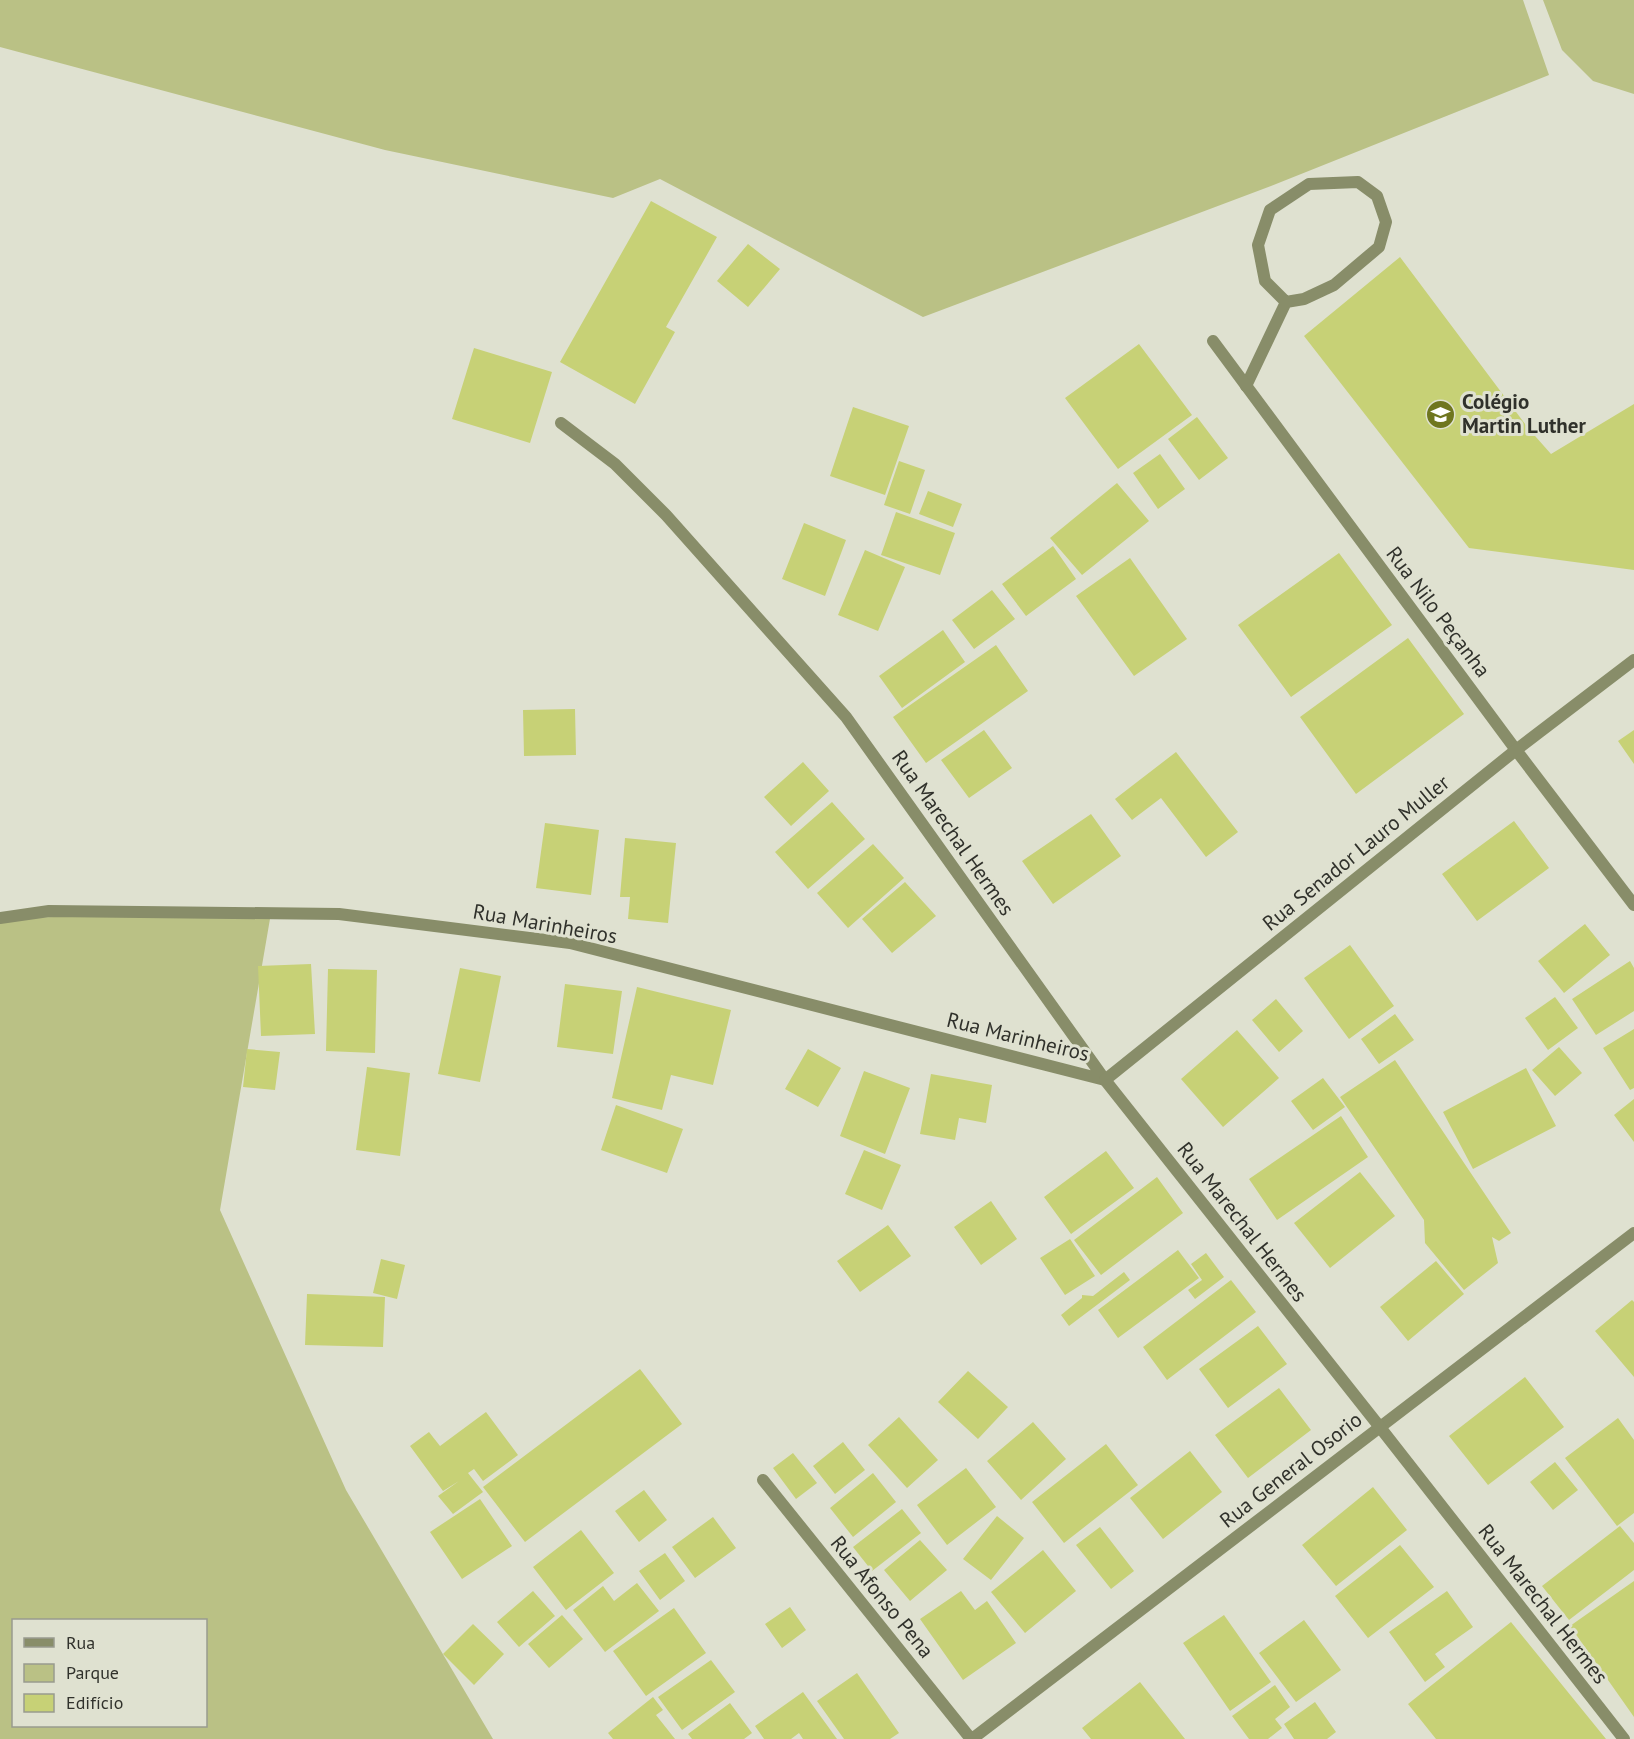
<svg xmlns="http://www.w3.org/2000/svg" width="1634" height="1739" viewBox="0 0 1634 1739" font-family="'PT Sans',sans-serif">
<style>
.green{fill:#bac185;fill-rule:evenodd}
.building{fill:#c7d176}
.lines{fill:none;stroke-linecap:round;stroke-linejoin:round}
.service{stroke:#888d69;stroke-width:12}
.minor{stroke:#888d69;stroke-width:12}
.tertiary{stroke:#888d69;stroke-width:12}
.labels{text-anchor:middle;stroke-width:6;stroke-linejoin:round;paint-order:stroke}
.poi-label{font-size:21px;font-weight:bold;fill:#30312b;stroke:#dfe1d0;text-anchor:start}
.street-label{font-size:21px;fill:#30312b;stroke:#dfe1d0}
</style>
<rect width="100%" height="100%" fill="#dfe1d0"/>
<path class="green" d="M 0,0 L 1523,0 L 1549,75 L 1271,186 L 923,317 L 660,179 L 613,198 L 385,150 L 0,47 Z
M 1543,0 L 1634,0 L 1634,94 L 1593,81 L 1562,50 Z
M 271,913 L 220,1210 L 346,1490 L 493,1739 L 0,1739 L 0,918 ZM 14,1620 L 206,1620 L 206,1726 L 14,1726 Z"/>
<path class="building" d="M 651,201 L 717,237 L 666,327 L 675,332 L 635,404 L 560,362 Z
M 748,244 L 780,269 L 748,307 L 717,281 Z
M 1400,257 L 1528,428 L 1551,454 L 1634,404 L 1634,570 L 1469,548 L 1304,336 Z
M 1139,344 L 1192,415 L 1118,469 L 1065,398 Z
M 474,348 L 552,372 L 530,443 L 452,419 Z
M 853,407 L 909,426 L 885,495 L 830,476 Z
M 1197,417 L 1228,458 L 1199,480 L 1168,439 Z
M 1160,454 L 1185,489 L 1158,509 L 1133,473 Z
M 899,461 L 925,470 L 910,514 L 884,505 Z
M 1117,483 L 1149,521 L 1082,575 L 1050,538 Z
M 928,491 L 962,504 L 953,527 L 919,514 Z
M 896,512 L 955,533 L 940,575 L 881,555 Z
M 804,523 L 846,540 L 825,596 L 782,579 Z
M 1053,546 L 1076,579 L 1026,616 L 1002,584 Z
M 865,550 L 905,567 L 878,631 L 838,615 Z
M 1339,553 L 1392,625 L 1291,697 L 1238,625 Z
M 1130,558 L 1187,639 L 1134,676 L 1076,596 Z
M 992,590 L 1015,619 L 974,649 L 952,620 Z
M 943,630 L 965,662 L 902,708 L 879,676 Z
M 1408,638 L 1464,714 L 1356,794 L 1300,717 Z
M 996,645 L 1028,691 L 926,763 L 893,717 Z
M 575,709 L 576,755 L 524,756 L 523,710 Z
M 984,730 L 1012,768 L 969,798 L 941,760 Z
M 1634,730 L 1634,764 L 1618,741 Z
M 1176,752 L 1238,832 L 1206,857 L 1161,798 L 1132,820 L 1115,799 Z
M 803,762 L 829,791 L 791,826 L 764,797 Z
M 832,802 L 865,839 L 808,889 L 775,852 Z
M 1091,814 L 1121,856 L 1053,904 L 1022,861 Z
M 1514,821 L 1549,868 L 1477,921 L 1442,874 Z
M 545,823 L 599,830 L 591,895 L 536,888 Z
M 625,838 L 676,843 L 668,923 L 628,919 L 630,897 L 620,897 Z
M 873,844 L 904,878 L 848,928 L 817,893 Z
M 905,882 L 936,916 L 892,953 L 862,919 Z
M 1585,924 L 1610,955 L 1564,993 L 1538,961 Z
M 1350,945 L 1394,1006 L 1349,1039 L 1304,978 Z
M 1630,961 L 1634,968 L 1634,1011 L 1596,1035 L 1572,999 Z
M 311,964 L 315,1034 L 261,1036 L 258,966 Z
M 460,968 L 501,976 L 480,1082 L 438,1074 Z
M 328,969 L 377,970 L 375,1053 L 326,1051 Z
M 565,984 L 622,991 L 613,1054 L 557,1047 Z
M 637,987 L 731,1010 L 713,1085 L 671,1075 L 662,1110 L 612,1098 Z
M 1555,997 L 1578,1028 L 1548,1050 L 1525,1018 Z
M 1276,999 L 1303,1031 L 1279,1052 L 1252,1020 Z
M 1395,1014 L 1414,1040 L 1379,1064 L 1361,1039 Z
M 1634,1029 L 1634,1088 L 1630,1090 L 1603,1048 Z
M 1237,1030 L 1279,1078 L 1223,1127 L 1181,1079 Z
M 1559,1047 L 1582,1073 L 1555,1096 L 1532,1070 Z
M 247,1049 L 280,1052 L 275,1090 L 243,1087 Z
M 808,1049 L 841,1068 L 818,1107 L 785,1089 Z
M 1395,1060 L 1511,1233 L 1499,1241 L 1492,1237 L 1498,1263 L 1464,1290 L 1425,1243 L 1424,1220 L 1340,1097 Z
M 367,1067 L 410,1073 L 400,1156 L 356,1150 Z
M 1526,1068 L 1556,1126 L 1473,1169 L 1443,1112 Z
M 864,1071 L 910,1088 L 885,1154 L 840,1136 Z
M 931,1074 L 992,1085 L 986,1123 L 959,1118 L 955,1140 L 920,1134 Z
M 1323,1078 L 1345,1107 L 1313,1130 L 1291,1101 Z
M 1634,1099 L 1634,1142 L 1614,1115 Z
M 616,1105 L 683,1129 L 667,1173 L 601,1150 Z
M 1341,1116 L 1368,1157 L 1277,1220 L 1249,1179 Z
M 864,1150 L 901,1165 L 882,1210 L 845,1194 Z
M 1106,1151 L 1134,1188 L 1071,1234 L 1044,1197 Z
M 1360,1172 L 1395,1216 L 1330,1268 L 1294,1223 Z
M 1157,1177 L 1183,1213 L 1101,1275 L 1074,1240 Z
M 991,1201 L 1017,1239 L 981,1265 L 954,1227 Z
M 888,1225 L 911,1256 L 860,1292 L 837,1261 Z
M 1070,1239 L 1095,1276 L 1065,1295 L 1040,1258 Z
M 1178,1250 L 1199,1278 L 1118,1338 L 1098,1310 Z
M 1206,1253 L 1224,1277 L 1195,1299 L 1188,1290 L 1202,1280 L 1191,1264 Z
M 381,1259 L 405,1265 L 397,1299 L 373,1293 Z
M 1436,1261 L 1464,1294 L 1408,1341 L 1380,1307 Z
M 1124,1272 L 1130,1280 L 1069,1326 L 1061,1315 L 1082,1298 L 1082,1295 L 1093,1296 Z
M 1231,1280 L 1256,1312 L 1167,1380 L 1143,1347 Z
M 307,1294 L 385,1297 L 383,1347 L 305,1345 Z
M 1632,1300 L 1634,1302 L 1634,1377 L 1595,1331 Z
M 1258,1326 L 1287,1364 L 1228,1408 L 1199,1369 Z
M 640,1369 L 682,1424 L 525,1542 L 483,1487 Z
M 968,1371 L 1008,1407 L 978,1439 L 938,1402 Z
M 1525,1377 L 1564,1427 L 1488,1485 L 1449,1436 Z
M 1279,1388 L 1311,1430 L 1248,1478 L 1215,1435 Z
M 486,1412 L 518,1455 L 483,1481 L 474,1469 L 468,1473 L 483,1492 L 453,1514 L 438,1496 L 459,1481 L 443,1491 L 410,1446 L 429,1432 L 440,1446 Z
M 899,1417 L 938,1460 L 907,1488 L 868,1445 Z
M 1618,1418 L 1634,1440 L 1634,1513 L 1617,1526 L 1565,1458 Z
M 1033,1422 L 1066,1459 L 1021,1500 L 987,1461 Z
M 843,1442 L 865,1470 L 835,1494 L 813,1466 Z
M 1106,1444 L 1138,1485 L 1064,1543 L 1032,1502 Z
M 1190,1451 L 1222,1492 L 1163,1539 L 1130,1498 Z
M 793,1453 L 817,1483 L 796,1499 L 773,1468 Z
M 1555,1462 L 1578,1490 L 1553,1510 L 1530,1482 Z
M 966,1468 L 996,1507 L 947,1545 L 917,1505 Z
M 873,1473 L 896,1502 L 853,1537 L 830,1508 Z
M 1373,1487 L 1407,1530 L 1336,1586 L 1302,1545 Z
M 644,1490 L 667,1520 L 639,1542 L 615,1511 Z
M 480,1499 L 512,1546 L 462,1579 L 430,1532 Z
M 902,1509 L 921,1533 L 872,1571 L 853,1547 Z
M 997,1516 L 1024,1538 L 991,1580 L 963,1559 Z
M 713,1517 L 736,1548 L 695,1578 L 672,1547 Z
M 1620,1526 L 1634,1543 L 1634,1570 L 1569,1620 L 1542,1586 Z
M 1100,1527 L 1134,1571 L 1111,1589 L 1076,1545 Z
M 581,1530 L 614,1573 L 566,1610 L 533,1567 Z
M 920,1540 L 947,1570 L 910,1601 L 884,1570 Z
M 1400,1545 L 1434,1587 L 1368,1638 L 1335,1596 Z
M 1043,1550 L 1076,1591 L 1025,1633 L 991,1592 Z
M 665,1553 L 685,1581 L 660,1600 L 639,1571 Z
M 1634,1581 L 1634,1717 L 1570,1626 Z
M 637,1583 L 659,1611 L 605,1652 L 573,1610 L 603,1586 L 614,1601 Z
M 533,1591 L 555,1616 L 519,1647 L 497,1622 Z
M 961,1591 L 975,1610 L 987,1601 L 1016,1643 L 963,1680 L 920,1619 Z
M 1447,1591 L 1473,1627 L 1435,1654 L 1445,1667 L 1425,1682 L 1389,1632 Z
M 790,1607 L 806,1630 L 782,1648 L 765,1624 Z
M 674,1608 L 706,1653 L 646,1696 L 613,1651 Z
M 562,1615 L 583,1639 L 549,1668 L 528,1644 Z
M 1224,1615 L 1271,1682 L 1230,1711 L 1183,1643 Z
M 1304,1620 L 1341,1670 L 1296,1702 L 1259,1653 Z
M 1511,1622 L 1606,1739 L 1436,1739 L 1408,1704 Z
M 473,1624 L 504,1654 L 474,1685 L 443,1654 Z
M 711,1660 L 735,1692 L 682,1730 L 658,1697 Z
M 857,1673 L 899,1733 L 890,1739 L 844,1739 L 817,1701 Z
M 1140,1682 L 1185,1739 L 1091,1739 L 1082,1728 Z
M 1275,1685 L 1290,1707 L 1275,1719 L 1282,1728 L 1268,1739 L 1249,1739 L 1232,1716 Z
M 803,1692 L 837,1739 L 803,1739 L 799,1733 L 791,1739 L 764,1739 L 755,1726 Z
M 653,1697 L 663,1710 L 656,1715 L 675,1739 L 613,1739 L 608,1733 Z
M 1315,1702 L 1336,1732 L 1327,1739 L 1294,1739 L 1284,1724 Z
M 730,1703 L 752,1733 L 744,1739 L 692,1739 L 688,1734 Z"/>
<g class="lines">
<path class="service" d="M 1246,386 L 1286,302 L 1265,281 L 1258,245 L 1270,210 L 1309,184 L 1358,182 L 1377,196 L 1386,222 L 1379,247 L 1334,285 L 1304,299 L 1286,302"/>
<path class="minor" d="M 1213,341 L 1516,750
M 561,423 L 615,464 L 666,515 L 846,717 L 1105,1080
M 0,918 L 49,911 L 339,914 L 570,943 L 1105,1080
M 763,1480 L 971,1739
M 972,1739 L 1634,1233"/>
<path class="tertiary" d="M 1516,750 L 1634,905
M 1624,1739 L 1379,1426 L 1105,1080 L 1516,750 L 1634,660"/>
</g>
<defs>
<symbol id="university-disc" viewBox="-11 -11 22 22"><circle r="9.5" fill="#6f761f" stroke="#dfe1d0"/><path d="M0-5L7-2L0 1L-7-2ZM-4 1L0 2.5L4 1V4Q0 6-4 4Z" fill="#fff"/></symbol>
</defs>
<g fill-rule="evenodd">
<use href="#university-disc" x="1424" y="398" width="33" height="33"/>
</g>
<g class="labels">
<g class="poi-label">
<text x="1462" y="409">Colégio<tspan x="1462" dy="24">Martin Luther</tspan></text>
</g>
<g class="street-label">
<text transform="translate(1438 612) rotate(53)" y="7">Rua Nilo Peçanha</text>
<text transform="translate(953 833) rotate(55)" y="7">Rua Marechal Hermes</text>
<text transform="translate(1356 853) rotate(-39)" y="7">Rua Senador Lauro Muller</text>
<text transform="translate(545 924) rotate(10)" y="7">Rua Marinheiros</text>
<text transform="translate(1018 1037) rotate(14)" y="7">Rua Marinheiros</text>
<text transform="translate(1242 1222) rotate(52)" y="7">Rua Marechal Hermes</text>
<text transform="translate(1291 1470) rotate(-38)" y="7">Rua General Osorio</text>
<text transform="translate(882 1597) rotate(51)" y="7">Rua Afonso Pena</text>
<text transform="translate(1543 1604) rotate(52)" y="7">Rua Marechal Hermes</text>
</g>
</g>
<rect x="12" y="1619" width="195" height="108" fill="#dfe1d0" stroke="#999b8e" stroke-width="1.5"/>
<rect x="24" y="1638" width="30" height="9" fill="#888d69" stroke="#999b8e" stroke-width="1.5"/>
<text x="66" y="1649" font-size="18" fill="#30312b">Rua</text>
<rect x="24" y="1664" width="30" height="18" fill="#bac185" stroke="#999b8e" stroke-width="1.5"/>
<text x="66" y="1679" font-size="18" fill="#30312b">Parque</text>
<rect x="24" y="1694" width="30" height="18" fill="#c7d176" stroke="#999b8e" stroke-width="1.5"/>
<text x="66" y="1709" font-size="18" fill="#30312b">Edifício</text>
</svg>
